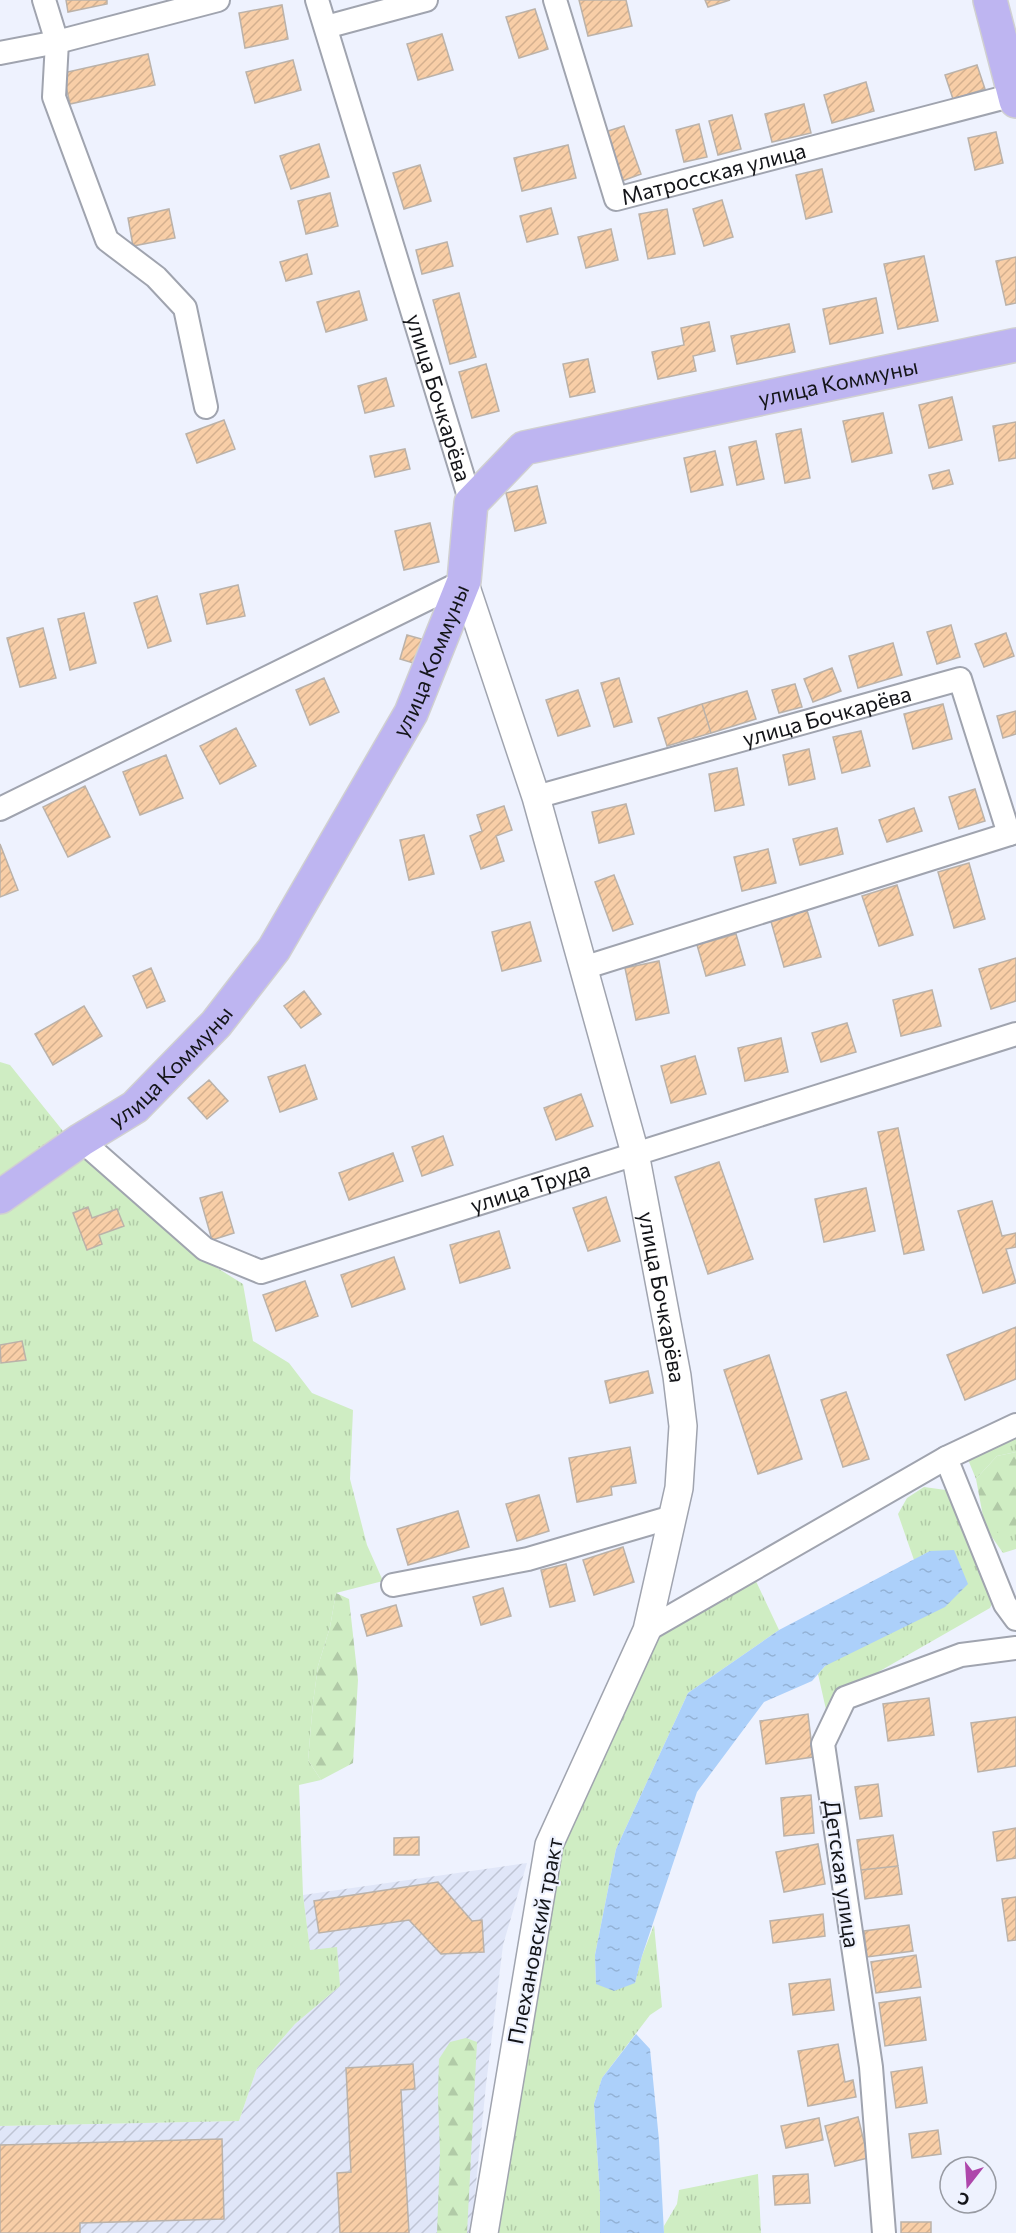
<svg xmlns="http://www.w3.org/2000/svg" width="1016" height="2233" viewBox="0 0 1016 2233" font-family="Commissioner,sans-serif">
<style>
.industrial{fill:url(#industrial-furrows)}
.grass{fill:url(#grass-tufts)}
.forest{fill:url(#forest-firs)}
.water{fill:url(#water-ripples)}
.building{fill:url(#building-hatch);stroke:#bbb2a9;stroke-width:1.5}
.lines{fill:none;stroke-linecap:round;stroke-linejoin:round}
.minor-casing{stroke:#a0a4af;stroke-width:26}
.tertiary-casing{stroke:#a0a4af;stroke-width:30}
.primary-casing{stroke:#d0d0d1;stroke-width:36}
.minor{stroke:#fff;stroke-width:22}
.tertiary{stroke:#fff;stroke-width:27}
.primary{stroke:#beb5f1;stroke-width:33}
.labels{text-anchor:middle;stroke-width:4.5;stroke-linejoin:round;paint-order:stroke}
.street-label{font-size:22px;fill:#141519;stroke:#eef2fe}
</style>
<defs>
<pattern id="industrial-furrows" width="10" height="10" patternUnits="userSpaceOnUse" patternTransform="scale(1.5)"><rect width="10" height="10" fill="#e0e6f8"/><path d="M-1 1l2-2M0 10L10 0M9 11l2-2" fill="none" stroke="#bfc4d4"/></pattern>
<pattern id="grass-tufts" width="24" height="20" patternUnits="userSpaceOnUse" patternTransform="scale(1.5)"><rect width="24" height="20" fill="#cfedc3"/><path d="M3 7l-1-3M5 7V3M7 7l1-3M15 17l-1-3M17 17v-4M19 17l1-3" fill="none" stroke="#b1caa7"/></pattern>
<pattern id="forest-firs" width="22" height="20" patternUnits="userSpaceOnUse" patternTransform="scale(1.5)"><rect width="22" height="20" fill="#cfedc3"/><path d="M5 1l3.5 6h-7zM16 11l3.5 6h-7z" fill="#b1caa7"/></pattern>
<pattern id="water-ripples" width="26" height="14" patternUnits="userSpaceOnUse" patternTransform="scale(1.5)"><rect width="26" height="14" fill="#acd0fa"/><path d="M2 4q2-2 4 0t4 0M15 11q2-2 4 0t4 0" fill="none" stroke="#93b2d6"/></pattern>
<pattern id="building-hatch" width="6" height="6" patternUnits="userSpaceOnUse" patternTransform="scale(1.5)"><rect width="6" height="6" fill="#f8cea7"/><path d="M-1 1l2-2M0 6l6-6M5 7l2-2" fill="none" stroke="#d4b08f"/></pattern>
</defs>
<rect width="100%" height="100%" fill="#eef2fe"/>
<path class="industrial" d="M 527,1863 L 503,1945 L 486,2085 L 471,2233 L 0,2233 L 0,2126 L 239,2121 L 257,2068 L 295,2024 L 340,1986 L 310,1951 L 303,1895 Z"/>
<path class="grass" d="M 0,1062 L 10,1065 L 67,1136 L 0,1184 Z
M 84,1157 L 190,1251 L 243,1284 L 253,1341 L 289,1363 L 312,1393 L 353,1410 L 350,1479 L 367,1545 L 383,1581 L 336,1593 L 330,1627 L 318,1666 L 313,1703 L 308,1760 L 321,1780 L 299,1785 L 303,1895 L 310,1950 L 337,1947 L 340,1986 L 295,2024 L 257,2068 L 239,2121 L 0,2126 L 0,1209 Z
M 1016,1435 L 1016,1452 L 997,1456 L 976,1479 L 967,1457 Z
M 924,1487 L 953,1491 L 995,1597 L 990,1608 L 845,1691 L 827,1714 L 818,1674 L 930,1551 L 914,1560 L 898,1514 L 907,1498 Z
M 985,1527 L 1016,1531 L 1016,1549 L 1003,1553 Z
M 754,1577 L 779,1630 L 688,1693 L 616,1849 L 595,1955 L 596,1984 L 635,1983 L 642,1956 L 654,1925 L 662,2007 L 650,2015 L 602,2078 L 594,2104 L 600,2195 L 600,2233 L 496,2233 L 554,1861 L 657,1633 Z
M 758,2174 L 761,2233 L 664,2233 L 664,2226 L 677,2204 L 679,2190 Z"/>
<path class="forest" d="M 1016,1452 L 1016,1531 C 1004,1536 995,1533 985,1527 L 976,1479 L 997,1456 Z
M 336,1593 L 349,1599 L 358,1680 L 353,1763 L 321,1780 L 308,1760 L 313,1703 L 318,1666 L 330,1627 Z
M 466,2038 L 477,2042 L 467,2233 L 437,2233 L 440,2153 L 438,2096 L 439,2059 L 450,2042 Z"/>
<path class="water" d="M 954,1550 L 968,1584 L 945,1607 L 825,1666 L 812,1681 L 764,1702 L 697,1792 L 642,1956 L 635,1983 L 614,1991 L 596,1984 L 595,1955 L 616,1849 L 688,1693 L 779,1630 L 930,1551 Z
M 636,2034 L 650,2049 L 659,2140 L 664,2233 L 600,2233 L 600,2195 L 594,2104 L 602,2078 Z"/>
<path class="building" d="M 66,0 L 107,0 L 107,4 L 68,12 Z
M 579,0 L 626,0 L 632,26 L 588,36 Z
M 705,0 L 730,0 L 708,7 Z
M 282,5 L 288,39 L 245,48 L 239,13 Z
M 535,9 L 548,49 L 519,58 L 506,17 Z
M 442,34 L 453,70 L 418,80 L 407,44 Z
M 148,54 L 155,85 L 70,104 L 63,73 Z
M 293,60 L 301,90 L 255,103 L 246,72 Z
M 977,65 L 985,89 L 953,99 L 945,75 Z
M 866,82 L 874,111 L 832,123 L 824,95 Z
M 804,104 L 811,133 L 772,142 L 765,114 Z
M 732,115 L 741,149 L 718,155 L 709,121 Z
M 699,124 L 707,157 L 684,162 L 676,130 Z
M 624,126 L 641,174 L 622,181 L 605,132 Z
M 996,132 L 1003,163 L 975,170 L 968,138 Z
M 319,144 L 329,177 L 291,189 L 280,156 Z
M 568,145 L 576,178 L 522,191 L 514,158 Z
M 420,165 L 431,201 L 404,209 L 393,173 Z
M 822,169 L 832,212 L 806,219 L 796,175 Z
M 330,193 L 338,226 L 306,234 L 298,201 Z
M 722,200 L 733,237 L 704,246 L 693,209 Z
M 551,208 L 558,234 L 527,242 L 520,216 Z
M 169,209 L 175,238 L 133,246 L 128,218 Z
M 667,209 L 675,254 L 648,259 L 639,214 Z
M 611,229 L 618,260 L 586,268 L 578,237 Z
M 447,242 L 453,266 L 422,274 L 416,250 Z
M 307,254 L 312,274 L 286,281 L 280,262 Z
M 924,256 L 938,321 L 898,329 L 884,264 Z
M 1016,257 L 1016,303 L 1006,305 L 996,261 Z
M 359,291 L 367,320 L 326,332 L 317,302 Z
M 459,293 L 476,357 L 450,364 L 433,300 Z
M 876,298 L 883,333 L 830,344 L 823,309 Z
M 709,322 L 715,351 L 693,356 L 696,371 L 658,379 L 652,352 L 684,345 L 681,328 Z
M 789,324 L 795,352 L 737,364 L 731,336 Z
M 588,359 L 595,392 L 570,397 L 563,364 Z
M 486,364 L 499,411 L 472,418 L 459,372 Z
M 386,378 L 394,406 L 365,413 L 358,386 Z
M 952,397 L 962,440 L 929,448 L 919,405 Z
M 883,413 L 892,453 L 852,462 L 843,421 Z
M 224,420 L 235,449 L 197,463 L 186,434 Z
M 1016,422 L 1016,458 L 999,461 L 993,426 Z
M 801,429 L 810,478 L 785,483 L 776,434 Z
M 756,441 L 764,479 L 737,485 L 729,447 Z
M 405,449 L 410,469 L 375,477 L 370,456 Z
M 715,451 L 723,485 L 691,492 L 684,458 Z
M 949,470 L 953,484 L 933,489 L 929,475 Z
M 537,486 L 546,523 L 515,531 L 506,493 Z
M 430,523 L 439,562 L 404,570 L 395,531 Z
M 238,585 L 245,616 L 207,624 L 200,594 Z
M 157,596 L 171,641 L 148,648 L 134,603 Z
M 84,613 L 96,663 L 70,670 L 58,619 Z
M 951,625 L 960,657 L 937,664 L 927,632 Z
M 43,628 L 56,678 L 20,687 L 7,638 Z
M 1006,633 L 1014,656 L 984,667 L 975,644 Z
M 407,635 L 425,640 L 417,664 L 400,659 Z
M 893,643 L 902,675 L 858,688 L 849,656 Z
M 832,668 L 841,691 L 813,702 L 804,679 Z
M 324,678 L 339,712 L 310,725 L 296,690 Z
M 619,678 L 632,722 L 614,727 L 601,683 Z
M 795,684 L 802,707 L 779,713 L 772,690 Z
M 578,690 L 590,726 L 558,736 L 546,700 Z
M 747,691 L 756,719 L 711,733 L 702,704 Z
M 702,704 L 711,733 L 667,746 L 658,718 Z
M 943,704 L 952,739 L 913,749 L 904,714 Z
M 1016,711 L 1016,734 L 1003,738 L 997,716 Z
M 236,728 L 256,766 L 220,784 L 200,746 Z
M 861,731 L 870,766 L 842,773 L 833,737 Z
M 809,749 L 815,779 L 789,785 L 783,755 Z
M 166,755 L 183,798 L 140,815 L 123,772 Z
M 737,768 L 744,805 L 715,811 L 709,774 Z
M 85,786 L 110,837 L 68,857 L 43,807 Z
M 975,789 L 985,821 L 959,829 L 949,797 Z
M 626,804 L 634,834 L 599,843 L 592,812 Z
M 504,806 L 512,830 L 496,836 L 504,861 L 481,869 L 470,836 L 482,831 L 477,815 Z
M 914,808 L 922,831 L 887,842 L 879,820 Z
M 837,828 L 843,854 L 800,865 L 793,839 Z
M 424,835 L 434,874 L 409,880 L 400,840 Z
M 0,844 L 18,890 L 0,897 Z
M 768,849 L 776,883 L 742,891 L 734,857 Z
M 969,863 L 985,919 L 954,928 L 938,872 Z
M 614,875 L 633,924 L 613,931 L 595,882 Z
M 897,885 L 913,935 L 879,946 L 862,896 Z
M 806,907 L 821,957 L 784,967 L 770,918 Z
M 530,922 L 541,961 L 502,971 L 492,932 Z
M 736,934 L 745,965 L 706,976 L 697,945 Z
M 1016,958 L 1016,1001 L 991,1009 L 979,969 Z
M 659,961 L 669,1013 L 636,1020 L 625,968 Z
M 151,968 L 165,1001 L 147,1008 L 133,976 Z
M 932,990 L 941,1026 L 901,1036 L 893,1000 Z
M 304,991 L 321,1014 L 301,1028 L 284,1006 Z
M 84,1006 L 102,1036 L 53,1065 L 35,1034 Z
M 847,1023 L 856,1052 L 821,1062 L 812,1033 Z
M 781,1038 L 788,1072 L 745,1081 L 738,1048 Z
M 695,1056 L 706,1094 L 671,1103 L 661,1066 Z
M 305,1065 L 317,1099 L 280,1112 L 268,1077 Z
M 209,1080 L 228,1101 L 207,1119 L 188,1098 Z
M 581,1094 L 593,1126 L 556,1140 L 544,1108 Z
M 898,1128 L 924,1250 L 904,1254 L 878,1132 Z
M 443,1136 L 453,1165 L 422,1176 L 412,1147 Z
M 393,1153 L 403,1181 L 349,1200 L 339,1173 Z
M 719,1162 L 753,1259 L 708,1274 L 675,1177 Z
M 866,1188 L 875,1231 L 824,1242 L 815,1199 Z
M 222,1192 L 234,1233 L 212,1240 L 200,1198 Z
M 606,1197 L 620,1241 L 588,1251 L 573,1208 Z
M 992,1201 L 1002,1236 L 1016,1233 L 1016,1247 L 1006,1249 L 1016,1283 L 983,1293 L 958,1211 Z
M 88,1207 L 92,1218 L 117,1209 L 124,1226 L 99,1235 L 102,1244 L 87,1250 L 73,1213 Z
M 499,1231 L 510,1268 L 460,1283 L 450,1245 Z
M 394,1257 L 405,1289 L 352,1307 L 341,1275 Z
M 305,1281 L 318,1316 L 276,1331 L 263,1295 Z
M 1016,1327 L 1016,1379 L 965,1400 L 947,1355 Z
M 22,1341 L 26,1360 L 1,1363 L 0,1345 Z
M 769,1355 L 802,1459 L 758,1474 L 724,1370 Z
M 648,1371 L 653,1393 L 610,1403 L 605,1381 Z
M 846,1392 L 869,1459 L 843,1467 L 821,1400 Z
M 630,1447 L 636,1483 L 611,1487 L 612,1495 L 577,1502 L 569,1458 Z
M 539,1495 L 549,1531 L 517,1541 L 506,1504 Z
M 458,1511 L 469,1547 L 408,1565 L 397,1529 Z
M 623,1547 L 634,1582 L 594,1595 L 583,1560 Z
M 566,1564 L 575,1601 L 550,1607 L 541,1570 Z
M 503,1588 L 511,1616 L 481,1625 L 473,1597 Z
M 396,1605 L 402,1626 L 367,1636 L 361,1615 Z
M 929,1698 L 934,1735 L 888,1741 L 883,1704 Z
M 808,1714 L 813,1757 L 766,1764 L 760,1721 Z
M 1016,1717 L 1016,1766 L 978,1772 L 971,1723 Z
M 878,1784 L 882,1816 L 860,1819 L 855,1787 Z
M 811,1795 L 814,1833 L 784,1836 L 781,1798 Z
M 1016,1828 L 1016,1858 L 997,1861 L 993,1832 Z
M 893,1835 L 898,1866 L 861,1870 L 857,1840 Z
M 419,1837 L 419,1855 L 394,1855 L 394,1838 Z
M 818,1844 L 825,1884 L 784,1892 L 776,1852 Z
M 898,1866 L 902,1894 L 865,1899 L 861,1870 Z
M 438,1882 L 472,1921 L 482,1920 L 484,1952 L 441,1954 L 409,1920 L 319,1933 L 314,1901 Z
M 1016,1897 L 1016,1940 L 1008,1941 L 1002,1899 Z
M 823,1914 L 825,1936 L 773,1943 L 770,1921 Z
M 909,1925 L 913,1951 L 867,1957 L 864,1931 Z
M 916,1955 L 921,1987 L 876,1993 L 871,1962 Z
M 830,1979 L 834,2010 L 793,2015 L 789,1984 Z
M 920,1997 L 926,2040 L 885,2046 L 879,2003 Z
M 838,2044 L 845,2082 L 853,2080 L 856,2097 L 808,2106 L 798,2051 Z
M 413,2064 L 415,2089 L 401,2090 L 409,2233 L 340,2233 L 337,2173 L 351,2172 L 346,2068 Z
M 922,2067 L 927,2103 L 896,2108 L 891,2072 Z
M 858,2117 L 868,2158 L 835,2166 L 825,2126 Z
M 819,2118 L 823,2140 L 786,2148 L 781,2126 Z
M 938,2130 L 941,2154 L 912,2158 L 909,2134 Z
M 222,2139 L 224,2219 L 80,2223 L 80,2233 L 0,2233 L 0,2145 Z
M 808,2174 L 810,2203 L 775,2205 L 773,2176 Z
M 901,2222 L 931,2222 L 931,2233 L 901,2233 Z"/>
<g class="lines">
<defs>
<g id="minor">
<path d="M 44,0 L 57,42 L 54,97 L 107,240 L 156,277 L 185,308 L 206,407"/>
<path id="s1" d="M 317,0 L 471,503"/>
<path id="s2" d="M 555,0 L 616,199 L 1014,95"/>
<path d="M 326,27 L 426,0"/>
<path d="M 0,53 L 57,42 L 218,0"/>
<path id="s3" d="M 536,797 L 960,679 L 1009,834"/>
<path d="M 0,809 L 464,581"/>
<path d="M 583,968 L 1016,832"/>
<path id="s4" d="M 81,1140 L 205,1249 L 261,1272 L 1016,1034"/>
<path d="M 946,1458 L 1005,1604 L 1016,1619"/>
<path d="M 393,1585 L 528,1559 L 672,1517"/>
<path d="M 647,1630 L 946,1458 L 1016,1425"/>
<path d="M 884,2233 L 871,2067 L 823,1744 L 845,1698 L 961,1655 L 1016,1648"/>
</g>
<g id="tertiary">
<path id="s5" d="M 464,581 L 536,797 L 635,1153 L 677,1376 L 683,1426 L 679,1488 L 647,1630 L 549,1845 L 484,2233"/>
</g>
<g id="primary">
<path d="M 990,0 L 1016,101"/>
<path id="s6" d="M 0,1197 L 81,1140 L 135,1107 L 216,1024 L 274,949 L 411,713 L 464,581 L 471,503 L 524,448 L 1016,345"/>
</g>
</defs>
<use href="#minor" class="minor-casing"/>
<use href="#tertiary" class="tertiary-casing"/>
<use href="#primary" class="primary-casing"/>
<use href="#minor" class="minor"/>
<use href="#tertiary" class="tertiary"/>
<use href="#primary" class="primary"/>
</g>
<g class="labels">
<g class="street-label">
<text dy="8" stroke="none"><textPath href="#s2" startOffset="309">Матросская улица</textPath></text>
<text dy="8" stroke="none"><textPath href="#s6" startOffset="1264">улица Коммуны</textPath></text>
<text dy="8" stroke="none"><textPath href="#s1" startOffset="416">улица Бочкарёва</textPath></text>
<text dy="8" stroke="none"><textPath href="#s6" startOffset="702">улица Коммуны</textPath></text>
<text dy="8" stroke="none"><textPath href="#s3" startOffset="302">улица Бочкарёва</textPath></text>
<text dy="8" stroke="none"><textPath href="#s6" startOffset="216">улица Коммуны</textPath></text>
<text dy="8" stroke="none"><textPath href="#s4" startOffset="508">улица Труда</textPath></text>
<text dy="8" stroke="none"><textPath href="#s5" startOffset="744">улица Бочкарёва</textPath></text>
<text transform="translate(842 1874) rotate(82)" y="8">Детская улица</text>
<text transform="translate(535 1941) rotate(-79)" y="8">Плехановский тракт</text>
</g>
</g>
<g transform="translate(968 2185) rotate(197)"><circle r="28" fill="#eef2fe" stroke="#979aa2" stroke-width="1.5"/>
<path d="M0-4.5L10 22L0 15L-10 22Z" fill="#ae47ab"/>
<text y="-9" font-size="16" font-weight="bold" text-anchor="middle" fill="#141519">С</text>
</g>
</svg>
